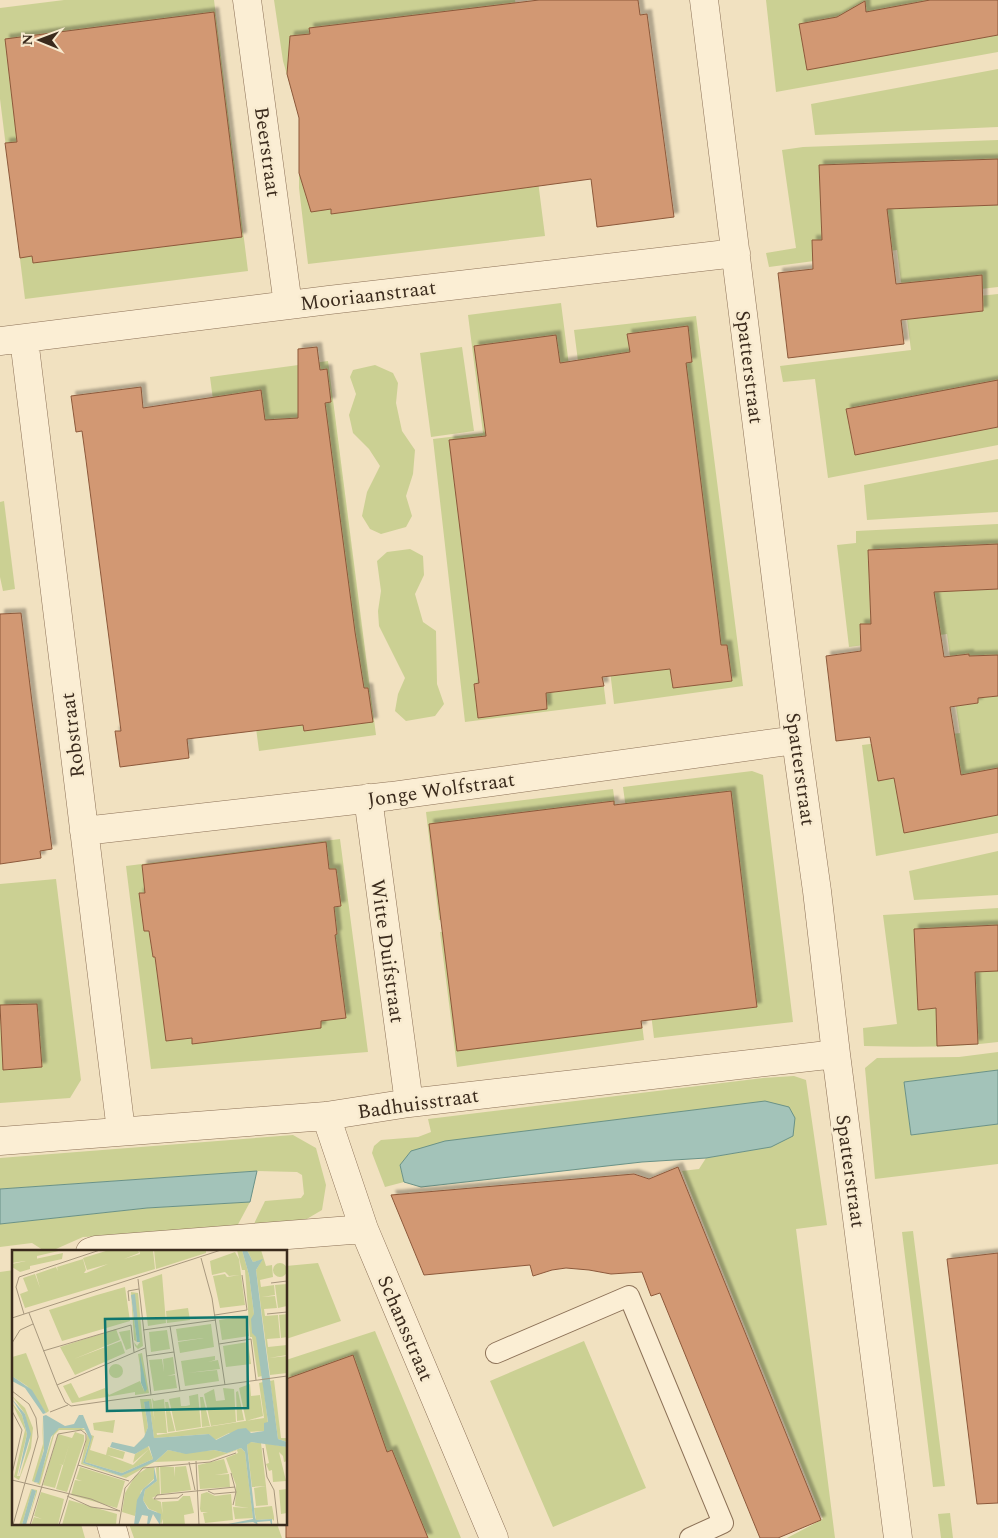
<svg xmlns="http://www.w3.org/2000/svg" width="998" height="1538" viewBox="0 0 998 1538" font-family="Spectral,serif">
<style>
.green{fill:#cbd093}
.water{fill:#a3c3b9;stroke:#6a9287}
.building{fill:#d29873;stroke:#8d593b;filter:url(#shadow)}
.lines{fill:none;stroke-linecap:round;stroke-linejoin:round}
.lane-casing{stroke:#8c7157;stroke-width:22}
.street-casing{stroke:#8c7157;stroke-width:29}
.lane{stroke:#fbeed4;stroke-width:20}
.street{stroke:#fbeed4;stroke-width:28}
.labels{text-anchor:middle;stroke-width:5;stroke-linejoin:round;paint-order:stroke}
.street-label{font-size:20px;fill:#3a2a1c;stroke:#f8ebd0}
.inset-road{fill:none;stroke:#a8987e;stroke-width:1}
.view{fill:#0f766e;fill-opacity:0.15;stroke:#0f766e;stroke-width:2.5}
.inset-edge{fill:none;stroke:#3a2a1c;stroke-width:2.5}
</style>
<defs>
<filter id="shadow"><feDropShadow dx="4.5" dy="-4.5" stdDeviation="1" flood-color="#0004"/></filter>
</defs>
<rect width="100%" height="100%" fill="#f1e1c0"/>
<path class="green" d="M 64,0 L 214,0 L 248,271 L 25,299 L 0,99 L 0,8 Z
M 274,0 L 515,0 L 545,236 L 308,264 L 299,188 L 299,137 L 313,136 L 297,110 L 283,61 Z
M 766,0 L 998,0 L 998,52 L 776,92 Z
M 998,69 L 998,127 L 815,135 L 811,104 Z
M 998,140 L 998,287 L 903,298 L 897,250 L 769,267 L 766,253 L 796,248 L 782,150 L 803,147 Z
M 998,294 L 998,445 L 828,478 L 815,379 L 783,382 L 780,366 L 911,350 L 905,304 Z
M 561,303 L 577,428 L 572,429 L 606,704 L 465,722 L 433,439 L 483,433 L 468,315 Z
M 696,316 L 743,686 L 614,704 L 583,448 L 589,447 L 574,330 Z
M 462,347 L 474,431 L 431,437 L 420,353 Z
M 328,361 L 376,735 L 259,751 L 210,377 Z
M 375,365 L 393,373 L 398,383 L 396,403 L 402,431 L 415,450 L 413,474 L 406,496 L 412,516 L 406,527 L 381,534 L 370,529 L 362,516 L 367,492 L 380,466 L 369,449 L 353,433 L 349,415 L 356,394 L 350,377 L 353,370 Z
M 998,459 L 998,512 L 867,520 L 864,485 Z
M 4,501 L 15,589 L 3,591 L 0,577 L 0,502 Z
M 998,524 L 998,673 L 953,679 L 947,634 L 849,647 L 837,545 L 856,543 L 856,531 Z
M 410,549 L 423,556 L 424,575 L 415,594 L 423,622 L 436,631 L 437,684 L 444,704 L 435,716 L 406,721 L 395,711 L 398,694 L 405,678 L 379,626 L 378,611 L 381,591 L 377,561 L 387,552 Z
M 998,680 L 998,833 L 876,856 L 862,745 L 960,733 L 953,686 Z
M 752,771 L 763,775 L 793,1022 L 654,1038 L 643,949 L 633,950 L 644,1040 L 457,1067 L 440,932 L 586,915 L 584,904 L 439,920 L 426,812 L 613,789 L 625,877 L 635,876 L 623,787 Z
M 340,839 L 368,1052 L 151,1069 L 126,866 Z
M 998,851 L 998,895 L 914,900 L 909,871 Z
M 56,879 L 81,1080 L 70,1098 L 0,1103 L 0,884 Z
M 998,908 L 998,1042 C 954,1048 909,1047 864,1046 L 863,1028 L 897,1024 L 883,915 Z
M 998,1052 L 998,1070 L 904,1082 L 911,1135 L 998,1124 L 998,1164 L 875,1179 L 865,1068 L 877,1058 L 959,1057 Z
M 794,1076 L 806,1080 L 827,1225 L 796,1229 L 835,1538 L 787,1538 L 823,1519 L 682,1171 L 699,1169 L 706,1158 L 771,1147 L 400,1165 L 404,1182 L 385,1187 L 372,1153 L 374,1146 L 381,1140 L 418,1137 L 431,1132 L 428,1119 L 763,1078 Z
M 293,1135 L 316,1148 L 326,1185 L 322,1210 L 300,1223 L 252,1228 L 265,1201 L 301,1198 L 304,1194 L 302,1175 L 297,1172 L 257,1171 L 0,1189 L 0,1158 Z
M 250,1202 L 235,1230 L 83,1237 L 56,1249 L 43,1250 L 32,1243 L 0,1247 L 0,1224 L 147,1208 Z
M 913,1231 L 945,1486 L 933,1487 L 902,1232 Z
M 318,1263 L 341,1321 L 286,1339 L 286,1266 Z
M 14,1270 L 14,1524 L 81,1524 L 85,1538 L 0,1538 L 0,1272 Z
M 375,1331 L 461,1538 L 296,1538 L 286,1511 L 286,1360 Z
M 584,1341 L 646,1488 L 553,1527 L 490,1381 Z
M 950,1513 L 953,1538 L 941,1538 L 938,1514 Z
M 129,1524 L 277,1524 L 282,1538 L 134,1538 Z"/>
<path class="water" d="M 998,1070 L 998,1124 L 911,1135 L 904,1082 Z
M 765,1101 L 789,1107 L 795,1118 L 793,1136 L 771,1147 L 706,1158 L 642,1162 L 421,1187 L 404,1182 L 400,1165 L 411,1151 L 445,1141 Z
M 257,1171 L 250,1202 L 147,1208 L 0,1224 L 0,1189 Z"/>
<path class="building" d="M 539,0 L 638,0 L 640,15 L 647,14 L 674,217 L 597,227 L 591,179 L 331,214 L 331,209 L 311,212 L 299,173 L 299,118 L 287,74 L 290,36 L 310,34 L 309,28 Z
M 930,0 L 998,0 L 998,35 L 807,70 L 799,24 L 837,17 L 865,1 L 866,12 Z
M 214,12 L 242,237 L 33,263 L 32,256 L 20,258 L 5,143 L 17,142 L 5,39 Z
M 998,159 L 998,205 L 887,209 L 896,284 L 982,275 L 983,311 L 901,320 L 904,344 L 788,358 L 778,273 L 813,269 L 812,240 L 822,240 L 819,165 Z
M 688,326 L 692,362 L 686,363 L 718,619 L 721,645 L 727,645 L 732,681 L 673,688 L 670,669 L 602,677 L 604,686 L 546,693 L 547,709 L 478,718 L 474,684 L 479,683 L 449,440 L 486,436 L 474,346 L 556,335 L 560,363 L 630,352 L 627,334 Z
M 317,347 L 320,370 L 327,369 L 331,402 L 325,403 L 355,632 L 364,688 L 368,688 L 373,722 L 304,731 L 303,725 L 187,739 L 189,758 L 120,767 L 115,731 L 121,731 L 86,460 L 82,431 L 76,432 L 71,396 L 141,387 L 143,408 L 261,390 L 265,420 L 298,418 L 298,349 Z
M 998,380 L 998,427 L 855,455 L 846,409 Z
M 998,544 L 998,589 L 934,592 L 944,657 L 969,654 L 969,656 L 998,655 L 998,696 L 978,698 L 978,703 L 950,707 L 961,775 L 998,768 L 998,815 L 904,833 L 894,778 L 878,781 L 870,737 L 836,741 L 826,656 L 861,651 L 860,624 L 871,624 L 868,550 Z
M 21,613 L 32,702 L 52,849 L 40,851 L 41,858 L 0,864 L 0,614 Z
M 731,791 L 757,1007 L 641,1021 L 642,1028 L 457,1051 L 429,824 L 614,801 L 614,805 Z
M 326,842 L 329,869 L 336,869 L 341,906 L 334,907 L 337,934 L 335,935 L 346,1018 L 321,1021 L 321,1028 L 192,1044 L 192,1038 L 166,1041 L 155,957 L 153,957 L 149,931 L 144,931 L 139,893 L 145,893 L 142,865 Z
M 998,925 L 998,971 L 975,972 L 978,1044 L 937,1046 L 936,1008 L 918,1010 L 914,929 Z
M 37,1004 L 42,1067 L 3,1070 L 0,1005 Z
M 678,1167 L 821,1520 L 778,1538 L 760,1538 L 660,1293 L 651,1296 L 642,1272 L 611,1274 L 589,1270 L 566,1268 L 552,1270 L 533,1276 L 530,1265 L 424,1275 L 391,1195 L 634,1174 L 649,1179 Z
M 998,1253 L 998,1503 L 977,1504 L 947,1259 Z
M 353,1355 L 387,1452 L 392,1450 L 428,1538 L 286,1538 L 286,1379 Z"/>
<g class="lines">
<defs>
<path id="lane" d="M 496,1353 L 629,1296 L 723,1523 L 690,1538"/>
<path id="street" d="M 247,0 L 288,305
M 704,0 L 796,740 L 817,891 L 836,1054 L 898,1538
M 24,339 L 121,1131
M 0,341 L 329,300 L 736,253
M 368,798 L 409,1103
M 84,831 L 391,796 L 796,740
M 326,1116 L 364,1229 L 494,1538
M 0,1141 L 326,1116 L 409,1103 L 836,1054
M 90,1252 L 96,1250 L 364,1229
M 111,1524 L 115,1538"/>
</defs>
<use href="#lane" class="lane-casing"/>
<use href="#street" class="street-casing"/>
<use href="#lane" class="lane"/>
<use href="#street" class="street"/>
</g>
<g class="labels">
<g class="street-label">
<text transform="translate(268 152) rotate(82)" y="7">Beerstraat</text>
<text transform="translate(368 295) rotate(-7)" y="7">Mooriaanstraat</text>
<text transform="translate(750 367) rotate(83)" y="7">Spatterstraat</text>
<text transform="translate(72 735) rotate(-97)" y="7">Robstraat</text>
<text transform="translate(801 769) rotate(82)" y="7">Spatterstraat</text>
<text transform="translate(441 789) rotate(-8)" y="7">Jonge Wolfstraat</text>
<text transform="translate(388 951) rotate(82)" y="7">Witte Duifstraat</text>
<text transform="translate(418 1103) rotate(-8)" y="7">Badhuisstraat</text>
<text transform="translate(851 1171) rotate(82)" y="7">Spatterstraat</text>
<text transform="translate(406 1328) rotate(67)" y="7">Schansstraat</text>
</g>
</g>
<g transform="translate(12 1250)">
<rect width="275" height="275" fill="#f1e1c0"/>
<path d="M 51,0 L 25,6 L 25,9 L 0,13 L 0,1 ZM 97,0 L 126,0 L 127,3 L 112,9 L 128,4 L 127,0 L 141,0 L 143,19 L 13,58 L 8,44 L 16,41 L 11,28 L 23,24 L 28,38 L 24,24 L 44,17 L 46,21 L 45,17 L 71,9 L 74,20 L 72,23 L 74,23 L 96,14 L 75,20 L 71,8 ZM 142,0 L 194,0 L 194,3 L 144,19 ZM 225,0 L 230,0 L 237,25 L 250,126 L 246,127 L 240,87 L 238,87 L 233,20 L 230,20 ZM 235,0 L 249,0 L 254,16 L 260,15 L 261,27 L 248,30 L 249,37 L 262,35 L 263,45 L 250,47 L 263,46 L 265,58 L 252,59 L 253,66 L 266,65 L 268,88 L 255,89 L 256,97 L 275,95 L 275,105 L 257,108 L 275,106 L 275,123 L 258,125 L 244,20 L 250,10 L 241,12 ZM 223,2 L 227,9 L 233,55 L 208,58 L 201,26 L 213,24 L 215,27 L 228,25 L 217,26 L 213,22 L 200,25 L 198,11 ZM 51,3 L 50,9 L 18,16 L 18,19 L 8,22 L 0,17 L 0,14 ZM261 20a7 7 0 1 1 14 0a7 7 0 1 1-14 0ZM 150,24 L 154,73 L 136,76 L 130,31 ZM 275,34 L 275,56 L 266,58 L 263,35 ZM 113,37 L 118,71 L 50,91 L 37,60 L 85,45 L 86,50 L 85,45 ZM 119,42 L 126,43 L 131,96 L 126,99 L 123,96 L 122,92 L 125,96 L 128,92 L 119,45 L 125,92 L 122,90 ZM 176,58 L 178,70 L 155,73 L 154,61 ZM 275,64 L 275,87 L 269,88 L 267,65 ZM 234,66 L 237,86 L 210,90 L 207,70 ZM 199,74 L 202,97 L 168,103 L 166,92 L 192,88 L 166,91 L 164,79 ZM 104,79 L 108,90 L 62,109 L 109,91 L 113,103 L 63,125 L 48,97 ZM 118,80 L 119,98 L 114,100 L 107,82 ZM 155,80 L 158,99 L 139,102 L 137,82 ZM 236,92 L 239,114 L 214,117 L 211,96 ZM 14,103 L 37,161 L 34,163 L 15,136 L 0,126 L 0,107 ZM 130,103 L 137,143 L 123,145 L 123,142 L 60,153 L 51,136 L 59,133 L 67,148 L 93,138 L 97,145 L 128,131 L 132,141 L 126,104 ZM 203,106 L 203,110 L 196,112 L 206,110 L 208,119 L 175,123 L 205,120 L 207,131 L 173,136 L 169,111 ZM 161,107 L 163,124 L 155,126 L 163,125 L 165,138 L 142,141 L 140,128 L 148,127 L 140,128 L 137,110 L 150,109 L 152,122 L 151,109 ZM97 121a7 7 0 1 1 14 0a7 7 0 1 1-14 0ZM 262,130 L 269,188 L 275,188 L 275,192 L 266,189 L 258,131 ZM 251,132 L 256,173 L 253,181 L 217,183 L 203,190 L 197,184 L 142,188 L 137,152 L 132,152 L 136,177 L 133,185 L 128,149 L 139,149 L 145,185 L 164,182 L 252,168 L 247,133 ZM 238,134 L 239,146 L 248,145 L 251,166 L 234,171 L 227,138 ZM 211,138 L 222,139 L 224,172 L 199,176 L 192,144 L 202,139 L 204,151 L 213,150 ZM 226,141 L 232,170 L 225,171 L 224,142 ZM 186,144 L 189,177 L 164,181 L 157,149 L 168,147 L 169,156 L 174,156 L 178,155 L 177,146 ZM 0,146 L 13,158 L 21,178 L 19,198 L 7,230 L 2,227 L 13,180 L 0,153 L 10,165 L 15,184 L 5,226 L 8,226 L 18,190 L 13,164 ZM 188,147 L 191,147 L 198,176 L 190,177 ZM 140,148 L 142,151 L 152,149 L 155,183 L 144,183 ZM 153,152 L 156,152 L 163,181 L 156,182 ZM 30,166 L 32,198 L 23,233 L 26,233 L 42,181 L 47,178 L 67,177 L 75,180 L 47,180 L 42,185 L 28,235 L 20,231 L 31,194 ZM 103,170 L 101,183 L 82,180 L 81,173 ZM 63,182 L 72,185 L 72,191 L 55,242 L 44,239 L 58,192 L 51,215 L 47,214 L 50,215 L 43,238 L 31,235 L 46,184 L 60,188 ZM 76,182 L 78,190 L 71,213 L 109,226 L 129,215 L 144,211 L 156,200 L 171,203 L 202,200 L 215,203 L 229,198 L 233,202 L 241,268 L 223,269 L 221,257 L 237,258 L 223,256 L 224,235 L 214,208 L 226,203 L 225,200 L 197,210 L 142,212 L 114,228 L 69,214 ZM 79,185 L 82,186 L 78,200 L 94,205 L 96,197 L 113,202 L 111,209 L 95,205 L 121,215 L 137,199 L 121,213 L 123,204 L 136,196 L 141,209 L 110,223 L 73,212 ZM 238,192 L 249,193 L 254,236 L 240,237 L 235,195 ZM 253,193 L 275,197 L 275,211 L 272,212 L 271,206 L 267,202 L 274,231 L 261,232 L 260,220 L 257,221 L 254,214 L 257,213 ZM 212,209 L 216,223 L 203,225 L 217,224 L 218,237 L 188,239 L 186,215 ZM 147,216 L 148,244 L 140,248 L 149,252 L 151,268 L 149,275 L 145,262 L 137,259 L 131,250 L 133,240 L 145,231 L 144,218 ZM 148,216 L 162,217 L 163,227 L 163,217 L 174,216 L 179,240 L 149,244 ZM 68,217 L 113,231 L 105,258 L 59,245 L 63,230 L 70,231 L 64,229 ZM 142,217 L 143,228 L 129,241 L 123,266 L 110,262 L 113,243 L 123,226 L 135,218 ZM 254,236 L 256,255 L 244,256 L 242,238 ZM 19,239 L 25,240 L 25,242 L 15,275 L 24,241 L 20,240 L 10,275 L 7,275 ZM 275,239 L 275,263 L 269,264 L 267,240 ZM 29,242 L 52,249 L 46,275 L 19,275 L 22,267 L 30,269 L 22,266 ZM 195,242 L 203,246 L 219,244 L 221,270 L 193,273 L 191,263 L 196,262 L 189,262 L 188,259 L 189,244 ZM 171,246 L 178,246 L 182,263 L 172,265 L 173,275 L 151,275 L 150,252 L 166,251 ZM 57,250 L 105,264 L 104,275 L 50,275 ZM 260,256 L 262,267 L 252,268 L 262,267 L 262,271 L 260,269 L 244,270 L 242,258 Z" fill="#cbd093"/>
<path d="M 230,0 L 235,0 L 241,12 L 251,9 L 244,20 L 252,84 L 266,189 L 275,192 L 275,197 L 239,192 L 235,195 L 243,267 L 244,270 L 260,269 L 260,275 L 250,275 L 259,274 L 258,271 L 245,272 L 246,275 L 241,272 L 211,275 L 241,269 L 233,202 L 229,198 L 215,203 L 202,200 L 174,204 L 156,200 L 144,211 L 109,226 L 71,213 L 78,190 L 72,178 L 47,178 L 39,187 L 27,233 L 22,232 L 32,200 L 31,166 L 34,165 L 53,176 L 62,174 L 67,165 L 71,165 L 80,187 L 73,212 L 110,223 L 141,209 L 137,196 L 123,204 L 98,197 L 100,192 L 122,197 L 132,187 L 136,177 L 132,152 L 137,151 L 142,188 L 197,184 L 204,190 L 226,179 L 234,178 L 239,183 L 252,181 L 252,173 L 256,172 L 244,87 L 240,83 L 239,69 L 242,64 L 237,25 ZM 123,44 L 128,92 L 125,92 L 119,45 ZM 128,105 L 135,139 L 133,142 L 129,133 ZM 0,126 L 20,140 L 34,163 L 31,164 L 13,138 L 0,131 ZM 0,149 L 13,164 L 19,184 L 6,227 L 15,184 L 10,165 ZM 142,217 L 145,231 L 133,240 L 131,250 L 136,259 L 149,264 L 148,275 L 141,264 L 137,275 L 135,275 L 136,266 L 130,265 L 126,275 L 122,275 L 125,250 L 131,239 L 142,230 ZM 20,239 L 24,241 L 14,275 L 10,275 Z" fill="#a3c3b9"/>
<path class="inset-road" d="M 189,8 L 200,48 L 213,135M 126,29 L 139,145M 259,33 L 275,31M 117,51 L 116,41 L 127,39M 17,63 L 45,135 L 53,152 L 59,156 L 275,126M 12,64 L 4,37 L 7,27 L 88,0M 255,64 L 275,62M 203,65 L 235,60 L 230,25M 0,68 L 209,0M 158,76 L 168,141M 131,80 L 204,70M 0,93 L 8,80 L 21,74M 207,94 L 239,89 L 244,130M 31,101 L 119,75 L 122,102M 134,106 L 162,102M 45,135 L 133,98M 0,141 L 17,154 L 24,168 L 26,187 L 1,275M 0,161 L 10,180 L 0,224M 38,162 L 56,155M 251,198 L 255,227 L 262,240 L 266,275M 184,211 L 187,275M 177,212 L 183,240M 66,215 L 117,231M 219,223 L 224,242 L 221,255M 0,230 L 79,249 L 108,261M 196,241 L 202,244 L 224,242M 171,244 L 166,248 L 142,249 L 145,245 L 223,237M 55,246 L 79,257 L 108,261M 18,275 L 46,184 L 69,180 L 74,184 L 74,190 L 47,275M 107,275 L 113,238 L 131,218 L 198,212 L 224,203"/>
<path class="view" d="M 235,67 L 236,158 L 95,161 L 93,69 Z"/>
<rect width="275" height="275" class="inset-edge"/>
</g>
<g transform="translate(40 40) rotate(271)" stroke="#f8ebd0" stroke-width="4" paint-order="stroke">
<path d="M0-4L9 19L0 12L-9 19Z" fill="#3a2a1c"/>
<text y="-8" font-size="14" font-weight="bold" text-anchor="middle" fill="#3a2a1c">N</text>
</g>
</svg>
